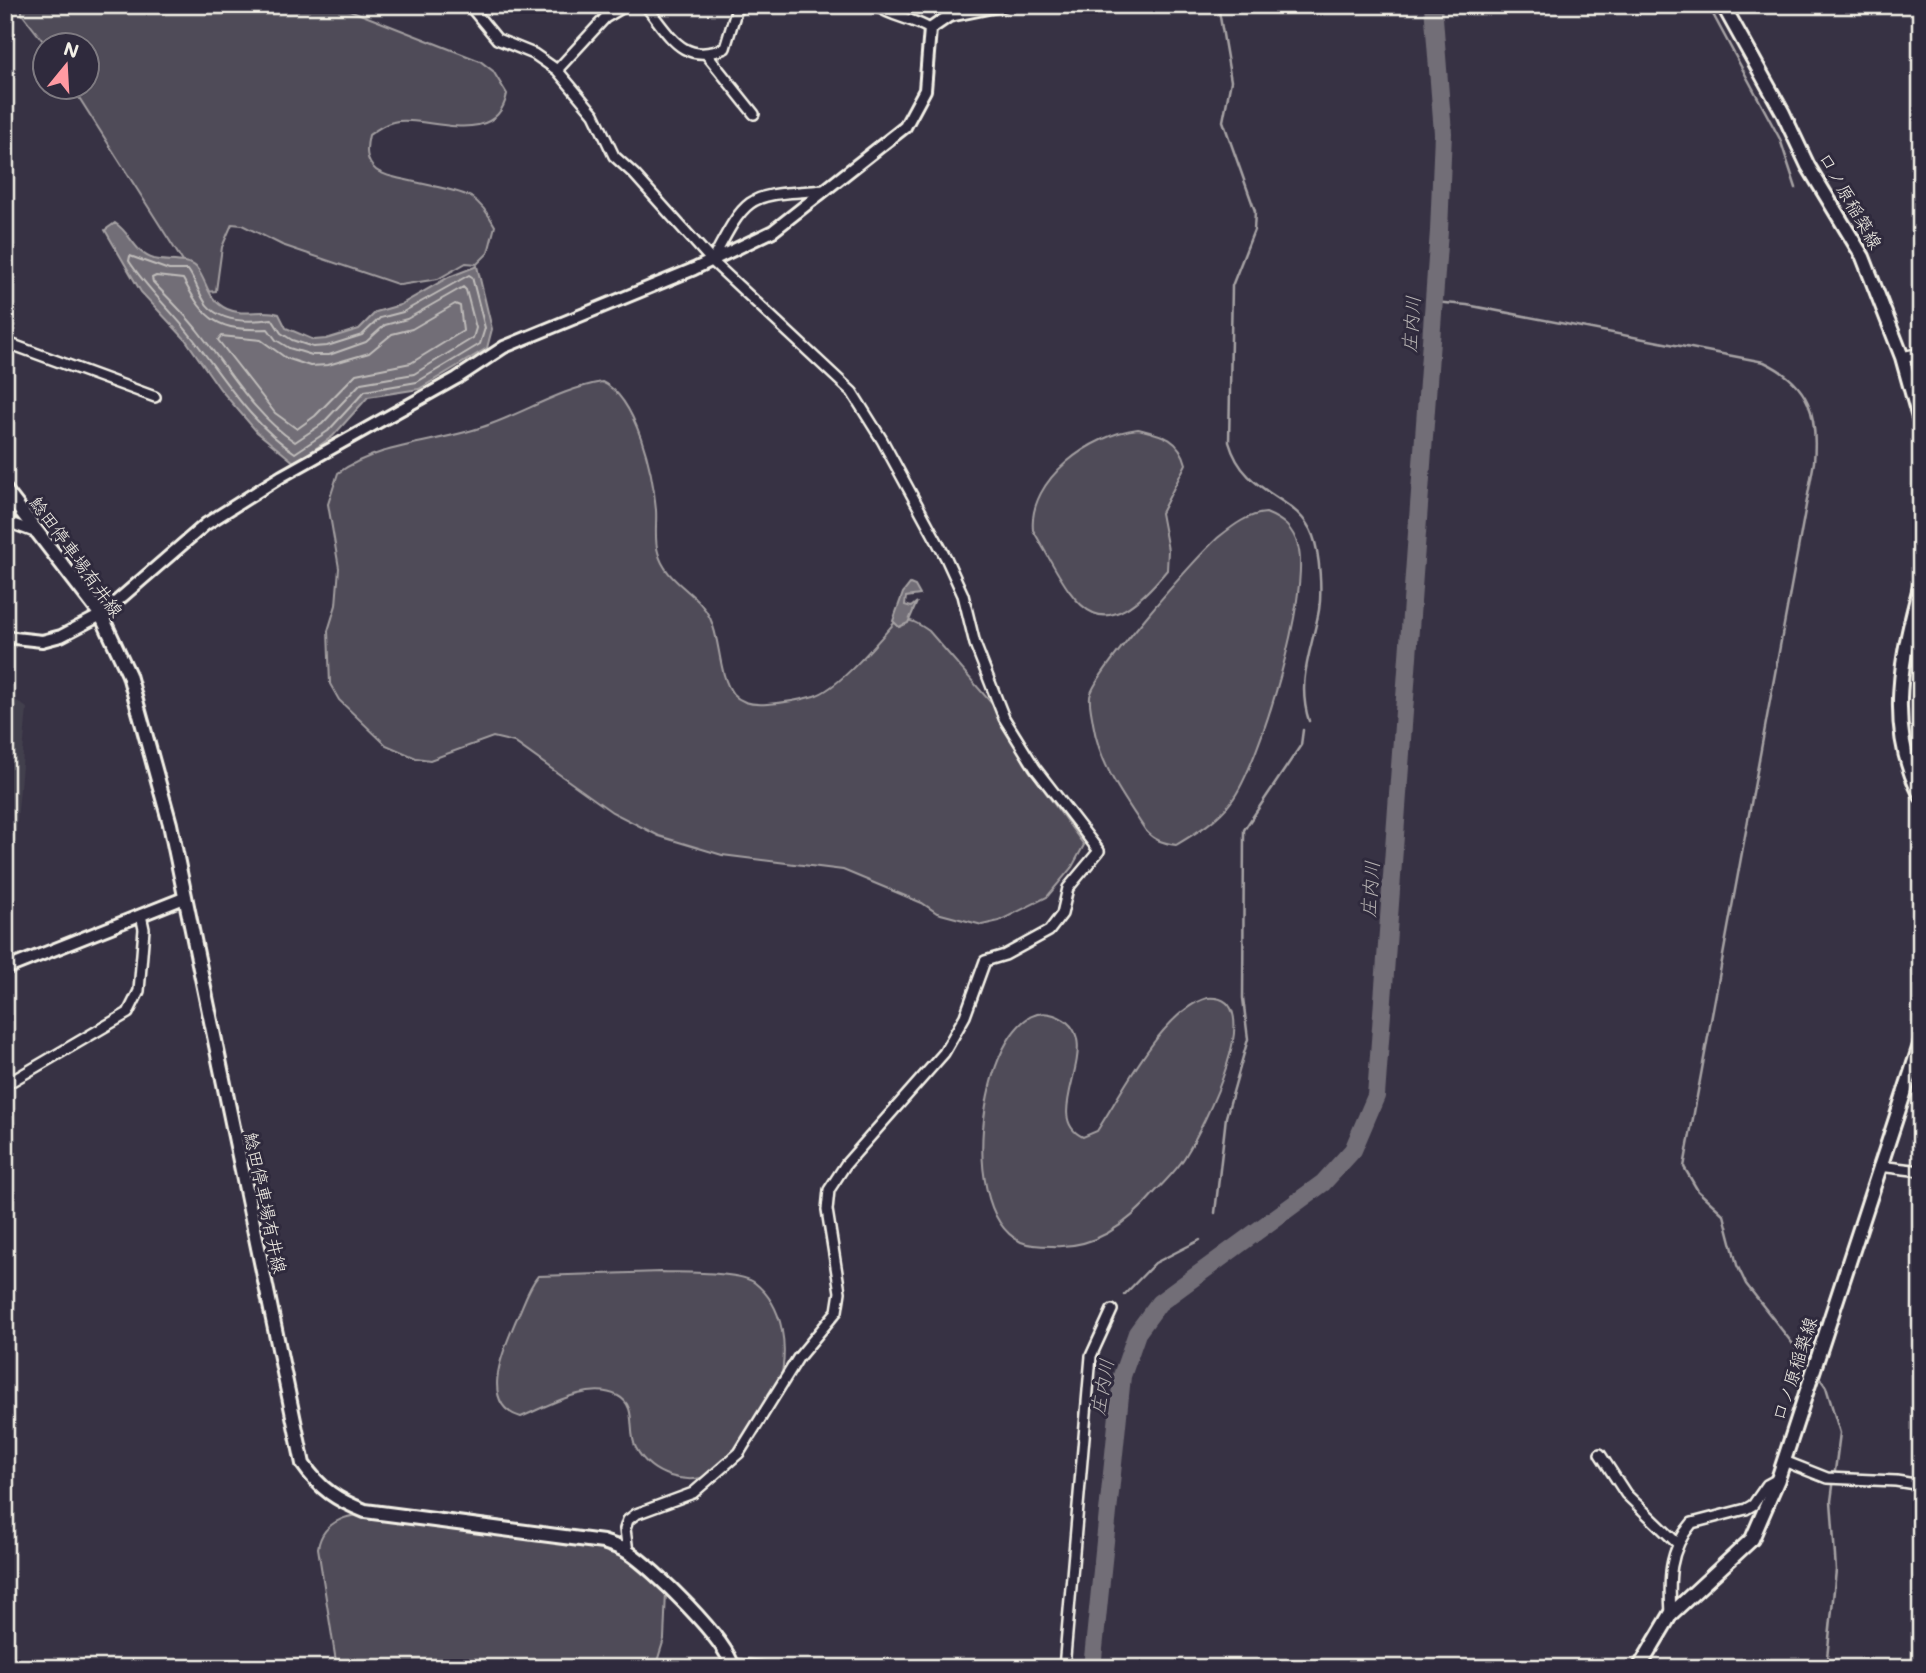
<svg xmlns="http://www.w3.org/2000/svg" width="1926" height="1673" viewBox="0 0 1926 1673" font-family="Mali,'Klee One',sans-serif">
<style>
.built{fill:#433f4e}
.green{fill:#504b59;stroke:#a29ea0;stroke-width:2}
.water{fill:#726e77;stroke:#a6a2a4;stroke-width:2}
.lines{fill:none;stroke-linecap:round;stroke-linejoin:round}
.shore{stroke:#c0bdbb;stroke-width:2}
.stream{stroke:#a6a2a4;stroke-width:2.5}
.river{stroke:#726e77;stroke-width:18}
.minor-casing{stroke:#f4f1e8;stroke-width:14}
.tertiary-casing{stroke:#f4f1e8;stroke-width:16}
.secondary-casing{stroke:#f4f1e8;stroke-width:18}
.minor{stroke:#2f2a3d;stroke-width:9}
.tertiary{stroke:#2f2a3d;stroke-width:10}
.secondary{stroke:#2f2a3d;stroke-width:12}
.labels{text-anchor:middle;stroke-width:6;stroke-linejoin:round;paint-order:stroke}
.street-label{font-size:18px;fill:#f4f1e8;stroke:#2f2a3d}
.water-label{font-size:19px;font-style:italic;fill:#bab6b5;stroke:#2f2a3d}
</style>
<rect width="100%" height="100%" fill="#373244"/>
<filter id="ink" filterUnits="userSpaceOnUse"><feTurbulence type="fractalNoise" baseFrequency=".0143" numOctaves="2"/><feDisplacementMap in="SourceGraphic" scale="14" xChannelSelector="R" yChannelSelector="G"/><feConvolveMatrix kernelMatrix="1 2 1 2 8 2 1 2 1" color-interpolation-filters="sRGB"/></filter>
<g filter="url(#ink)">
<path class="built" d="M 5,693 L 27,708 L 15,845 L 5,870 Z"/>
<path class="green" d="M 22,5 L 337,5 L 480,61 L 493,71 L 507,94 C 496,151 424,114 393,122 C 384,124 376,130 369,135 C 366,148 365,161 376,170 C 390,181 448,185 471,197 C 482,204 489,215 495,226 L 488,253 L 477,264 L 466,263 L 438,279 L 400,285 L 282,245 L 242,225 L 232,224 L 222,247 L 216,291 L 206,292 L 199,287 L 73,88 L 88,88 L 88,46 L 46,45 L 22,14 Z
M 602,382 C 637,398 653,473 656,510 C 657,523 654,540 658,552 C 665,582 698,592 710,618 C 721,641 718,674 733,694 C 742,704 755,705 767,704 C 782,703 800,700 814,696 C 839,689 879,640 896,621 C 909,617 919,624 929,631 L 994,706 L 1025,764 L 1084,845 L 1072,867 L 1047,897 L 999,921 L 982,925 L 937,913 L 922,903 L 843,870 L 722,855 L 659,836 L 612,812 L 514,742 L 493,737 L 430,760 L 416,758 L 386,745 L 339,700 L 330,684 L 328,631 L 336,605 L 339,568 L 328,504 L 338,473 C 381,442 443,443 491,424 C 529,410 562,389 602,382 Z
M 1138,429 C 1162,435 1179,438 1186,464 L 1161,513 L 1168,550 L 1167,570 C 1093,660 1074,600 1033,530 C 1028,479 1092,434 1138,429 Z
M 1266,513 C 1283,520 1293,528 1298,546 C 1311,591 1260,764 1231,802 C 1218,820 1196,833 1176,845 C 1164,843 1155,841 1146,831 C 1123,796 1100,766 1093,723 C 1092,715 1089,705 1090,697 C 1092,676 1199,553 1220,536 C 1234,525 1248,514 1266,513 Z
M 1207,998 C 1273,992 1201,1131 1186,1155 C 1179,1168 1166,1180 1155,1192 C 1129,1223 1095,1249 1052,1246 C 1042,1246 1030,1246 1021,1242 C 949,1207 988,992 1054,1015 C 1114,1036 1036,1116 1083,1137 L 1097,1131 C 1122,1093 1162,1011 1207,998 Z
M 661,1272 C 681,1273 741,1271 755,1283 C 813,1330 775,1447 715,1474 C 686,1486 651,1476 636,1448 C 627,1432 638,1406 618,1396 C 589,1381 548,1406 521,1417 C 477,1405 505,1346 516,1320 C 523,1306 528,1288 538,1276 Z
M 400,1509 L 447,1514 L 537,1531 L 595,1546 L 634,1559 L 666,1592 L 664,1639 L 655,1668 L 337,1668 L 318,1548 C 324,1510 370,1514 400,1509 Z"/>
<path class="water" d="M 115,223 C 131,233 134,253 154,259 C 165,262 189,259 196,267 C 208,282 206,299 227,309 C 244,317 263,308 279,314 L 286,328 L 314,340 L 326,339 L 359,329 L 376,312 L 400,305 L 449,277 L 477,266 L 492,329 L 487,348 L 419,389 L 368,397 L 333,436 L 295,463 L 257,432 L 220,389 L 185,339 L 141,292 L 105,230 Z
M 910,584 L 915,586 L 920,595 L 906,597 L 905,605 L 911,607 L 917,602 L 908,623 L 899,627 L 893,621 L 903,593 Z"/>
<g class="lines">
<path class="shore" d="M 130,256 L 169,270 L 188,270 C 196,281 199,295 207,305 C 222,323 252,322 272,319 L 281,333 L 292,340 L 313,347 L 327,346 L 362,335 L 380,318 L 403,312 L 469,275 L 472,277 L 485,328 L 480,344 L 417,382 L 365,391 L 328,431 L 295,453 C 250,423 224,378 191,336 C 171,310 147,289 129,261 Z
M 156,276 L 183,279 C 206,322 218,331 268,329 L 276,340 L 289,348 L 312,355 L 329,355 L 366,342 L 385,325 L 407,319 L 463,287 L 466,290 L 476,328 L 473,338 L 414,374 L 361,383 L 322,424 L 295,442 C 253,414 229,370 198,331 C 185,314 168,298 153,282 L 152,278 Z
M 455,304 L 460,306 L 463,331 L 411,363 L 356,374 L 315,416 L 297,429 L 275,413 L 218,340 L 221,336 L 261,340 L 286,358 L 310,366 L 328,365 L 369,353 L 392,334 L 412,329 Z"/>
<path class="stream" d="M 1218,5 L 1231,81 L 1223,121 L 1255,211 L 1254,230 L 1232,286 L 1229,442 C 1245,498 1297,493 1313,536 C 1320,555 1322,591 1319,610 C 1312,650 1296,680 1309,721
M 1708,5 L 1780,139 L 1796,188
M 1434,302 L 1467,305 L 1764,362 C 1810,384 1818,415 1814,462 L 1684,1167 L 1698,1191 L 1724,1215 L 1737,1265 L 1746,1284 L 1810,1366
M 1215,1213 L 1226,1117 L 1248,1039 L 1243,998 L 1244,830 L 1301,745 L 1303,730
M 1124,1295 L 1155,1263 L 1200,1240
M 1817,1374 L 1826,1387 L 1840,1433 L 1831,1501 L 1836,1570 L 1826,1668"/>
<path class="river" d="M 1092,1668 L 1122,1376 L 1137,1333 L 1159,1303 L 1323,1183 L 1353,1150 L 1376,1096 L 1439,231 L 1443,133 L 1433,5"/>
<defs>
<path id="minor" d="M 469,5 L 497,39 L 534,54 L 557,70 L 594,114 L 614,156 L 634,174 L 712,261 L 852,392 L 882,440 L 946,558 L 963,595 L 975,644 L 1004,718 L 1035,768 L 1099,851 L 1068,888 L 1062,914 L 1049,931 L 1005,955 L 985,961 L 965,1016 L 944,1053 L 846,1164 L 829,1190 L 827,1210 L 840,1292 L 837,1311 L 798,1358 L 739,1453 L 693,1493 L 636,1514 L 628,1520 L 625,1529 L 628,1552
M 645,5 C 670,35 682,66 725,48 L 738,5
M 875,5 C 892,17 912,18 930,29
M 707,55 L 754,114
M 557,70 L 605,18 L 627,5
M 712,261 C 749,190 748,196 825,190
M 5,342 L 155,397
M 1902,357 L 1921,353
M 5,521 L 37,533
M 5,1085 L 128,1013 L 139,991 L 144,929 L 141,915
M 1879,1166 L 1921,1171
M 1600,1454 L 1626,1494 L 1678,1544
M 1784,1461 L 1827,1478 L 1896,1481 L 1921,1485
M 1671,1614 C 1669,1580 1668,1551 1692,1523 L 1746,1509 L 1753,1505 L 1767,1485 L 1778,1479
M 732,1664 L 776,1668
M 1064,1668 L 1091,1356 L 1112,1310"/>
<path id="tertiary" d="M 5,637 L 42,641 L 61,636 L 101,615 L 206,524 L 282,476 L 457,378 L 504,347 L 694,269 L 773,231 L 905,127 L 925,90 L 930,29 L 949,16 L 1003,5
M 5,969 L 184,898"/>
<path id="secondary" d="M 1723,5 L 1783,113 L 1808,166 L 1863,257 L 1902,357 L 1921,425
M 5,490 L 101,615 L 129,675 L 170,824 L 303,1464 C 320,1489 337,1500 365,1511 L 603,1542 C 611,1545 620,1547 628,1552 C 654,1569 726,1639 733,1668
M 1921,583 C 1902,654 1885,727 1921,796
M 1639,1668 L 1671,1614 L 1752,1539 L 1778,1479 L 1921,1042"/>
</defs>
<use href="#minor" class="minor-casing"/>
<use href="#tertiary" class="tertiary-casing"/>
<use href="#secondary" class="secondary-casing"/>
<use href="#minor" class="minor"/>
<use href="#tertiary" class="tertiary"/>
<use href="#secondary" class="secondary"/>
</g>
</g>
<g class="labels">
<g class="street-label">
<text transform="translate(1850 201) rotate(60)" y="6">口ノ原稲築線</text>
<text transform="translate(76 557) rotate(54)" y="6">鯰田停車場有井線</text>
<text transform="translate(265 1203) rotate(78)" y="6">鯰田停車場有井線</text>
<text transform="translate(1795 1369) rotate(-72)" y="6">口ノ原稲築線</text>
</g>
<g class="water-label">
<text transform="translate(1411 324) rotate(-86)" y="7">庄内川</text>
<text transform="translate(1370 889) rotate(-86)" y="7">庄内川</text>
<text transform="translate(1102 1387) rotate(-80)" y="7">庄内川</text>
</g>
</g>
<rect width="1926" height="1673" fill="none" stroke="#2f2a3d" stroke-width="28"/>
<rect x="14" y="14" width="1898" height="1645" fill="none" stroke="#f4f1e8" stroke-width="2.5" filter="url(#ink)"/>
<g transform="translate(66 66) rotate(18)"><circle r="33" fill="#2f2a3d" stroke="#7e7a81" stroke-width="2"/>
<path d="M0-5L12 26L0 18L-12 26Z" fill="#ff9aa2"/>
<text y="-10" font-size="19" font-weight="bold" text-anchor="middle" fill="#f4f1e8">N</text>
</g>
</svg>
